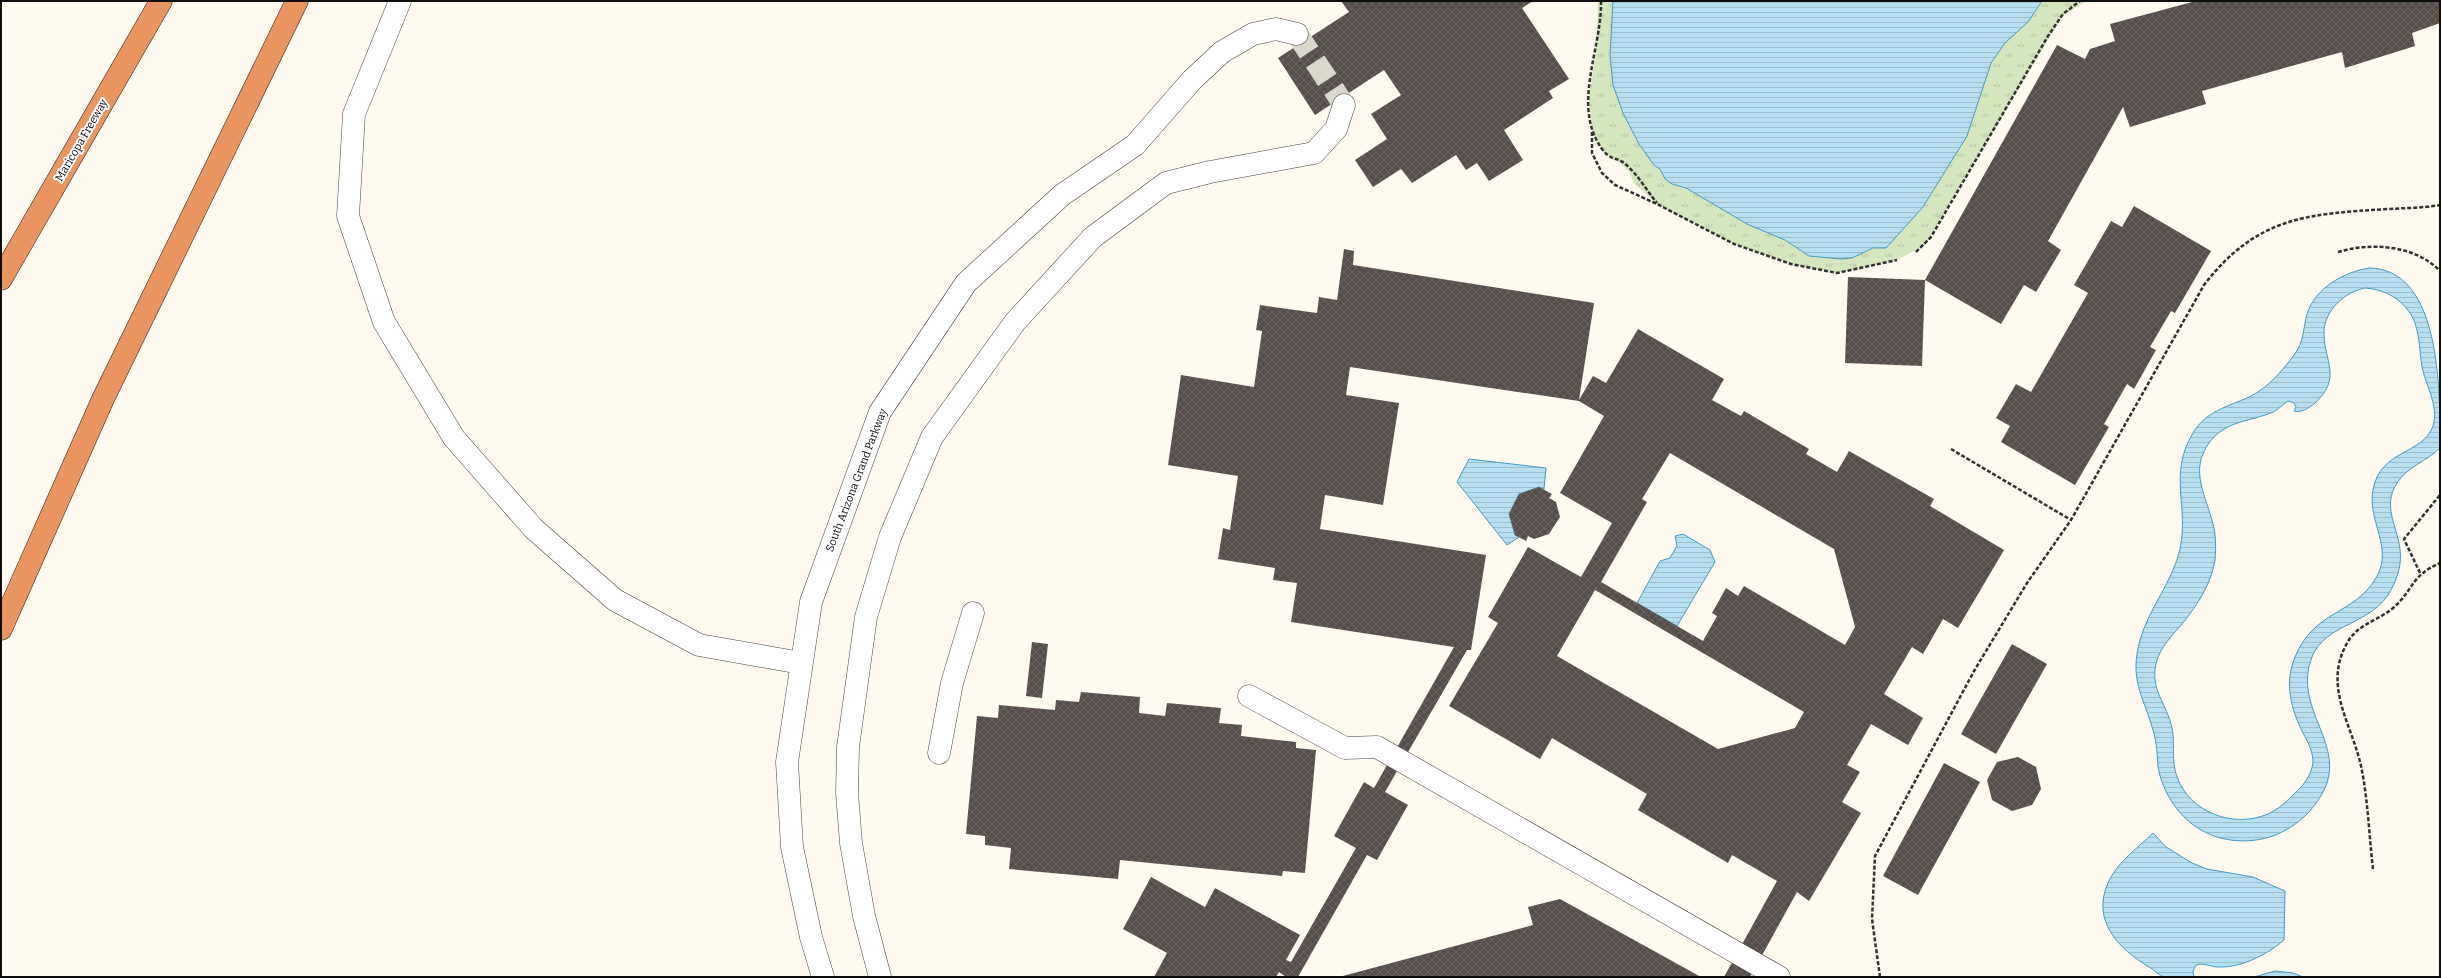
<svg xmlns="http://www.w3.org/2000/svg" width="2441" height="978" viewBox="0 0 2441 978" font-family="Bitter,serif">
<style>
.grass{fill:url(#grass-tufts)}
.water{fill:url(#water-rules);stroke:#439ac4;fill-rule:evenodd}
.building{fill:url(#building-cross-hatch);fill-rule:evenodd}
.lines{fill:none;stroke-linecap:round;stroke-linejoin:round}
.minor-tunnel{stroke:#dad7cd;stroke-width:22;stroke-dasharray:22 11;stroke-linecap:butt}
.minor-casing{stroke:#414141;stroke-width:23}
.highway-casing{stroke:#1f1f1f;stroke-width:23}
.path{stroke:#303030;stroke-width:2.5;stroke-dasharray:4 2;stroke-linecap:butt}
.minor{stroke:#fff;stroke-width:22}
.highway{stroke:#eb9660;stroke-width:22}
.labels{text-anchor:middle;stroke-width:4;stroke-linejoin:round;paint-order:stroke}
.street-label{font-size:11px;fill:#0e0e0e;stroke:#fff}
</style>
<defs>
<pattern id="grass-tufts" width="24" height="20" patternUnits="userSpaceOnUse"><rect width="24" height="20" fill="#d4e6bb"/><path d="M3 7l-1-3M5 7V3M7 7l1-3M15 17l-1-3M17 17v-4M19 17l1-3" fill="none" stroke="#b5c4a0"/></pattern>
<pattern id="water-rules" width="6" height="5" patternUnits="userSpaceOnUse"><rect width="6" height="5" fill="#b7e0f2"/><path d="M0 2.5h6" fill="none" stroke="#9cbfce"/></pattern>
<pattern id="building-cross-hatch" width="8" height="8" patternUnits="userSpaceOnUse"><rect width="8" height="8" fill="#564e4b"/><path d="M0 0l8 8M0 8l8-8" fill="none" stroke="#696361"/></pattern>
</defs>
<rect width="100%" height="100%" fill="#fefaef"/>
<path class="grass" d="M 1598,1 L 2087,1 L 2063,15 L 1925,245 L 1897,260 L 1837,273 L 1791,264 L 1734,244 L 1657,204 L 1634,183 L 1629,172 L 1618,161 L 1611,159 L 1603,150 L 1592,132 L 1589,97 L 1596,52 Z"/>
<path class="water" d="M 1613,1 L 2042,1 L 2028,22 L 2005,43 L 1991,63 L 1967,136 L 1923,207 L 1886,248 L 1873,248 L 1852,258 L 1841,259 L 1809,256 L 1785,240 L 1747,224 L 1686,188 L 1672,184 L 1665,179 L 1660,169 L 1654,165 L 1639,144 L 1623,113 L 1613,85 L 1610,55 Z
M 2369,268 C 2441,269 2440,389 2440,448 C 2427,461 2407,467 2397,483 C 2382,506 2397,525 2400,549 C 2402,563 2398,577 2391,590 C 2373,625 2325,623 2312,657 C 2291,709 2350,746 2322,794 C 2312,811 2300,823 2282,832 C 2259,844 2226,844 2203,831 C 2180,819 2163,794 2158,767 C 2157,755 2157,743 2153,730 C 2143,695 2129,680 2140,640 C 2149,608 2173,581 2180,549 C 2189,506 2168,474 2193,433 C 2206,411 2227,407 2249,397 C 2268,388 2282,371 2294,355 C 2304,342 2303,329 2307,314 C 2315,288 2344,272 2369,268 ZM 2365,288 C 2381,289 2397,296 2407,309 C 2420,323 2419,349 2422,367 C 2425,381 2432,394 2434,408 C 2435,414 2435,420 2433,426 C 2423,455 2380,449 2373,490 C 2367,521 2394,548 2376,578 C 2354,615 2314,610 2295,657 C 2284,684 2291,709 2303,733 C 2308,742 2313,752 2313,762 C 2312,774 2304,785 2295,793 C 2288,800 2281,807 2272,812 C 2235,831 2185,812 2175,770 C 2172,756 2175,741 2172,728 C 2167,704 2150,690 2156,664 C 2160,644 2178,631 2189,615 C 2201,599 2212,580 2215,560 C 2216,548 2216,535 2213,524 C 2206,495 2189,471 2209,443 C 2224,422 2246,422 2268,414 C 2276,412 2281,406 2288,401 L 2294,403 L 2296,407 L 2294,411 C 2301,413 2309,408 2314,404 C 2343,378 2324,362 2324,333 C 2324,310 2345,292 2365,288 Z
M 1469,459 L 1546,468 L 1544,489 L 1539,487 L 1519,494 L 1509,514 L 1515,535 L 1519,537 L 1507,545 L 1457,482 Z
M 1683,534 L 1710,550 L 1715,562 L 1677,626 L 1637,603 L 1660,561 L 1670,558 L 1677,546 L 1675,536 Z
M 2153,833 L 2166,847 L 2192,863 L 2207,869 L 2253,877 L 2285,891 L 2284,940 C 2268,954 2243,967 2221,967 C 2213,968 2204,962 2196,965 L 2193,971 L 2194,977 C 2185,977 2173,978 2164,977 C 2160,976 2153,969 2149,967 C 2119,949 2091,921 2108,883 C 2117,862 2138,848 2153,833 Z
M 2275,971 L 2293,973 L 2303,977 L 2254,977 Z"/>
<path class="building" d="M 1341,1 L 1533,1 L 1522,8 L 1569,79 L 1549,91 L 1553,98 L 1504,130 L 1523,160 L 1489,181 L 1477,163 L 1466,170 L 1456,155 L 1412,183 L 1401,169 L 1373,187 L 1355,160 L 1387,139 L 1371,114 L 1401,95 L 1384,70 L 1315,115 L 1278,58 L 1349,12 Z
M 2196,1 L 2440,1 L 2440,23 L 2412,33 L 2415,46 L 2345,68 L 2342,52 L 2202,91 L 2206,104 L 2130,127 L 2123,107 L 2048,241 L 2061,250 L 2036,292 L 2024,285 L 2001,324 L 1925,280 L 1922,366 L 1845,363 L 1848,277 L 1925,280 L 2057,45 L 2085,59 L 2090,49 L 2115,41 L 2110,24 Z
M 2134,206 L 2211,251 L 2175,313 L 2171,311 L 2150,347 L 2156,350 L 2134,389 L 2127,384 L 2104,424 L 2109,427 L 2075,485 L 2001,442 L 2010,426 L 1996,418 L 2016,384 L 2031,392 L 2088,293 L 2074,285 L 2111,221 L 2122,227 Z
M 1344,249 L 1354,251 L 1353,265 L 1594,303 L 1579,400 L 1593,376 L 1606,383 L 1638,329 L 1724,379 L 1712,400 L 1741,416 L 1744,411 L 1809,449 L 1806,454 L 1837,472 L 1849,451 L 1934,499 L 1930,506 L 2004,550 L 1958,628 L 1943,619 L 1923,654 L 1912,647 L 1884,694 L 1923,718 L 1908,745 L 1871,724 L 1847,765 L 1860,772 L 1842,802 L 1861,813 L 1809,901 L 1797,892 L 1750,977 L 1724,977 L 1777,881 L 1732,855 L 1728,863 L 1638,810 L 1647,794 L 1552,738 L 1540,759 L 1449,706 L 1498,623 L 1488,617 L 1528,547 L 1581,577 L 1612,523 L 1560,493 L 1604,416 L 1579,401 L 1350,367 L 1346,395 L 1399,403 L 1383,505 L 1325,495 L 1320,529 L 1486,555 L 1471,650 L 1467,650 L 1385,792 L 1408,805 L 1377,860 L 1367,855 L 1298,977 L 1286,977 L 1279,972 L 1276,977 L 1154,977 L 1167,953 L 1123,929 L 1151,877 L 1205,907 L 1215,888 L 1300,935 L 1286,960 L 1291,962 L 1356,848 L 1334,836 L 1364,782 L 1374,788 L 1454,647 L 1291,622 L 1297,583 L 1273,580 L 1275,568 L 1218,559 L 1223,528 L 1230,530 L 1238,476 L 1168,465 L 1181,375 L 1254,387 L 1262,331 L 1256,330 L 1260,305 L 1317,313 L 1319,297 L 1337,300 ZM 1670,453 L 1834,549 L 1855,627 L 1845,645 L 1744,586 L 1738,596 L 1726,588 L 1712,613 L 1717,616 L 1703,641 L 1601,582 L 1647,502 L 1642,499 ZM 1595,590 L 1804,712 L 1795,728 L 1718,749 L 1557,656 Z
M 1539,487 L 1552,494 L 1549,498 L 1556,502 L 1560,517 L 1549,534 L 1534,539 L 1528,536 L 1526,541 L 1515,535 L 1509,514 L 1519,494 Z
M 1032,642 L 1048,644 L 1042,698 L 1026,696 Z
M 2012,644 L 2047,664 L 1996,754 L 1961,734 Z
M 1081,692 L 1140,697 L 1139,713 L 1165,716 L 1167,703 L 1221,708 L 1219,723 L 1242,725 L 1241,736 L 1296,742 L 1296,748 L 1316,750 L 1305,873 L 1283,871 L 1282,876 L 1120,860 L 1118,879 L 1009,869 L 1011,848 L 985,845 L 985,836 L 966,834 L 977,716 L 998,718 L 999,705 L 1055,710 L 1056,700 L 1079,702 Z
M 2018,757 L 2036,767 L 2041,789 L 2032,805 L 2012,811 L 1992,800 L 1987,780 L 1997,762 Z
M 1944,763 L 1980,782 L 1918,895 L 1883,876 Z
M 1560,899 L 1701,977 L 1339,977 L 1533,925 L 1528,907 Z"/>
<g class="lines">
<path class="minor-tunnel" d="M 1297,34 L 1344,105"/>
<defs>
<path id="minor" d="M 400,1 L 354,114 L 348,216 L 384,322 L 454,438 L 534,529 L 615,600 L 699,645 L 801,663
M 1249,696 L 1345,748 L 1377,747 L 1779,977
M 939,753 L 952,683 L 973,613
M 823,977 L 811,937 L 792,847 L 787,762 L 811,602 L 880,412 L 966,283 L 1062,195 L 1135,145 L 1192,80 L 1222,52 L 1253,34 L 1276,29 L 1297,34
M 880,977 L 864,916 L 851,843 L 847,793 L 848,747 L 866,617 L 890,537 L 932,437 L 1015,322 L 1093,237 L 1166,183 L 1210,172 L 1314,153 L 1336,129 L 1344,105"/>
<path id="highway" d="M 1,279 L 161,1
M 1,629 L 103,399 L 297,1"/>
</defs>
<use href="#minor" class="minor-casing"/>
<use href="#highway" class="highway-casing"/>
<path class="path" d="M 1601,1 C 1602,49 1571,106 1602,149 C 1611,161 1617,157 1624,163 C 1637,173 1647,191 1657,203
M 1592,132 L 1592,153 L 1602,173 L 1615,185 L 1657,204 L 1734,244 L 1791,264 L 1837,273 L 1897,260
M 1916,252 L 1931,237 L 2048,36 L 2063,14 L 2080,1
M 2338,252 C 2371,242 2415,245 2440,271
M 1951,449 L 2071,520
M 2420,573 L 2404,539 L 2440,495
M 2373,869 C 2369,835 2368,799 2361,766 C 2352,724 2321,684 2349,640 C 2359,624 2379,620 2393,608 C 2414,590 2410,576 2440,563
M 1880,977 L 1872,919 L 1875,856 L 1974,671 L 2027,583 L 2071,520 L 2204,285 C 2257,216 2308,214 2388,209 C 2405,208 2423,208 2440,205"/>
<use href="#minor" class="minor"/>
<use href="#highway" class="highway"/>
</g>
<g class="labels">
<g class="street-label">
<text transform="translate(81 140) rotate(-60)" y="4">Maricopa Freeway</text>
<text transform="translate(856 480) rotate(-69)" y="4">South Arizona Grand Parkway</text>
</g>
</g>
<rect width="2441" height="978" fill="none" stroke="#0e0e0e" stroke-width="4"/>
</svg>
